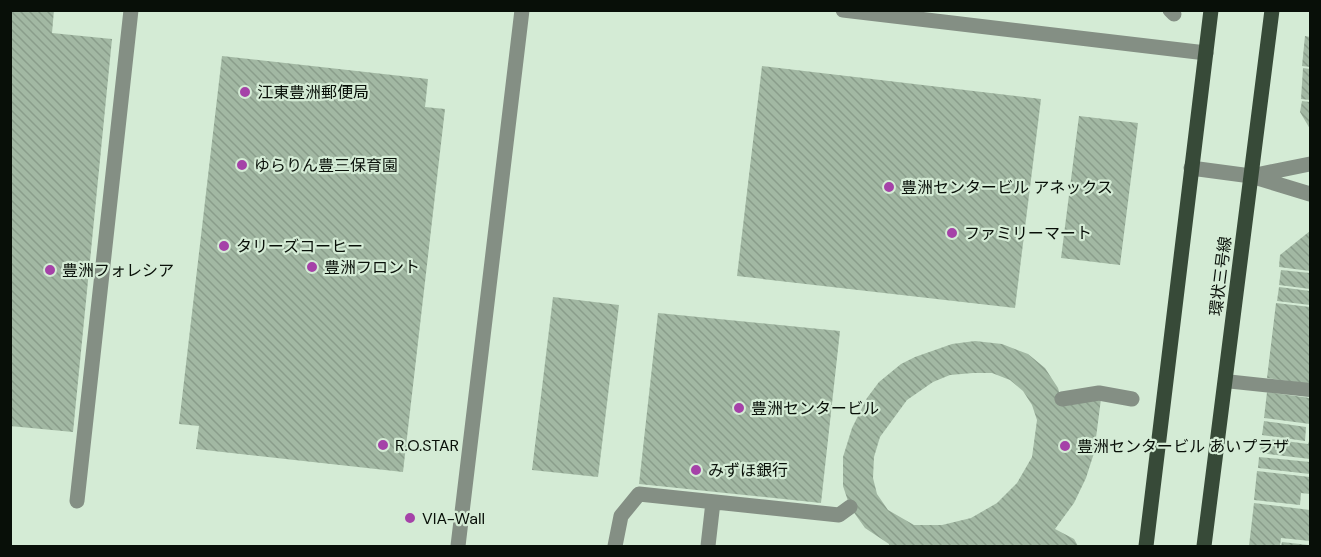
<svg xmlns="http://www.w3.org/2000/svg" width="1321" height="557" viewBox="0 0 1321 557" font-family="'DM Sans','Noto Sans JP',sans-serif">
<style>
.building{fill:url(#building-back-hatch);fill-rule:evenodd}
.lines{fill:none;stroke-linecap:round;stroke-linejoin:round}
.service{stroke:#848f84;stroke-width:14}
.pedestrian{stroke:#848f84;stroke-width:15}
.minor{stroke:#848f84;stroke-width:15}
.tertiary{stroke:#848f84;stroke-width:15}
.primary{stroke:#374a38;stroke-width:15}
.poi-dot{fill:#a542a8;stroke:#d4ebd5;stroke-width:2}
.labels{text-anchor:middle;stroke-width:4.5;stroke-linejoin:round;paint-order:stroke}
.poi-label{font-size:16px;fill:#080f08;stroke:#d4ebd5;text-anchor:start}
.street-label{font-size:16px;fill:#080f08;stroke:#d4ebd5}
</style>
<defs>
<pattern id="building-back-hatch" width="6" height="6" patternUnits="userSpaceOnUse" patternTransform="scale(1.5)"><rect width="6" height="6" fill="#a2b8a3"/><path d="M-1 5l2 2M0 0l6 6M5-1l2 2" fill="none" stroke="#8a9d8b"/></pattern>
</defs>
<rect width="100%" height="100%" fill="#d4ebd5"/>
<path class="building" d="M 10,10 L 54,10 L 52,33 L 112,39 L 73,432 L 10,426 Z
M 1305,36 L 1310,37 L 1310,67 L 1302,66 Z
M 222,56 L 428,79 L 425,107 L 445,109 L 403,472 L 196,449 L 199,426 L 179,424 Z
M 762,66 L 1041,99 L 1015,308 L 737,276 Z
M 1303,68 L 1310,69 L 1310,100 L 1301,99 Z
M 1302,101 L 1310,102 L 1310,129 L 1300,112 Z
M 1079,116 L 1138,123 L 1120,265 L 1061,258 Z
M 1310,231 L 1310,271 L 1279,267 L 1280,255 Z
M 1281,270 L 1310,273 L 1310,289 L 1279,285 Z
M 1279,287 L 1310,291 L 1310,305 L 1277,301 Z
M 553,297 L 619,305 L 598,477 L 532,470 Z
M 1276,303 L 1310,307 L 1310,384 L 1267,378 Z
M 658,313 L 840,331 L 821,503 L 639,484 Z
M 975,341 L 1002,344 L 1028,354 L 1045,368 L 1058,388 L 1063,406 L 1101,399 L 1094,453 L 1086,478 L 1074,503 L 1055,529 L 1074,539 L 1078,546 L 889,546 L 889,544 L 865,528 L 850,507 L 843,486 L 843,457 L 852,428 L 867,398 L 879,382 L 901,364 L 915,357 L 952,344 ZM 973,373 L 992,373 L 1010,380 L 1023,391 L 1032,405 L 1037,420 L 1032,457 L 1017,483 L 997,503 L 971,518 L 942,525 L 914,525 L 888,510 L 877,494 L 873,478 L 874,457 L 880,437 L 907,400 L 933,382 L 950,375 Z
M 1267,392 L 1310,398 L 1310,424 L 1264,418 Z
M 1264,421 L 1306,427 L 1305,441 L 1262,435 Z
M 1262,438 L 1308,444 L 1310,438 L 1310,459 L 1260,453 Z
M 1259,457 L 1310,462 L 1310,474 L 1258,468 Z
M 1257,471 L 1310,477 L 1310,494 L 1301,493 L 1300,505 L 1254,500 Z
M 1254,503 L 1310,510 L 1310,541 L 1281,538 L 1280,546 L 1249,546 Z
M 1282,542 L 1309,545 L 1309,546 L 1281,546 Z"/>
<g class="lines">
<path class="service" d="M 1225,381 L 1310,390"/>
<path class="pedestrian" d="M 1170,10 L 1174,14
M 1062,399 L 1099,393 L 1132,399
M 77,501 L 131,10
M 615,546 L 621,516 L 639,494 L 839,515 L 850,507
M 708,546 L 713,502"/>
<path class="minor" d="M 1251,176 L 1310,194
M 1251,176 L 1310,164"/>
<path class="tertiary" d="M 843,10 L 1206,53
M 1191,168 L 1251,176
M 458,546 L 522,10"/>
<path class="primary" d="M 1146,546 L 1211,10
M 1204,546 L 1272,10"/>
</g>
<g class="poi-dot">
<circle cx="245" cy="92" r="6"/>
<circle cx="242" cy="165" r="6"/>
<circle cx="889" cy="187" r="6"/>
<circle cx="952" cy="233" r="6"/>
<circle cx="224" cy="246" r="6"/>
<circle cx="312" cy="267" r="6"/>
<circle cx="50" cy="270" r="6"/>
<circle cx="739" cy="408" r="6"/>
<circle cx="383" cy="445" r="6"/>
<circle cx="1065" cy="446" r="6"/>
<circle cx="696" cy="470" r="6"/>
<circle cx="410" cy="518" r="6"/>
</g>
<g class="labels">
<g class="poi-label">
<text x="257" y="98">江東豊洲郵便局</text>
<text x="254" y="171">ゆらりん豊三保育園</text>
<text x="901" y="193">豊洲センタービル アネックス</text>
<text x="964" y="239">ファミリーマート</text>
<text x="236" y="252">タリーズコーヒー</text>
<text x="324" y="273">豊洲フロント</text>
<text x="62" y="276">豊洲フォレシア</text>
<text x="751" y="414">豊洲センタービル</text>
<text x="395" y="451">R.O.STAR</text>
<text x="1077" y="452">豊洲センタービル あいプラザ</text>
<text x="708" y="476">みずほ銀行</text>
<text x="422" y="524">VIA-Wall</text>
</g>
<g class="street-label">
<text transform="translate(1220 276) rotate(-83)" y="6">環状三号線</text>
</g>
</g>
<rect width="1321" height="557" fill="none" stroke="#080f08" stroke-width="24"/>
</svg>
